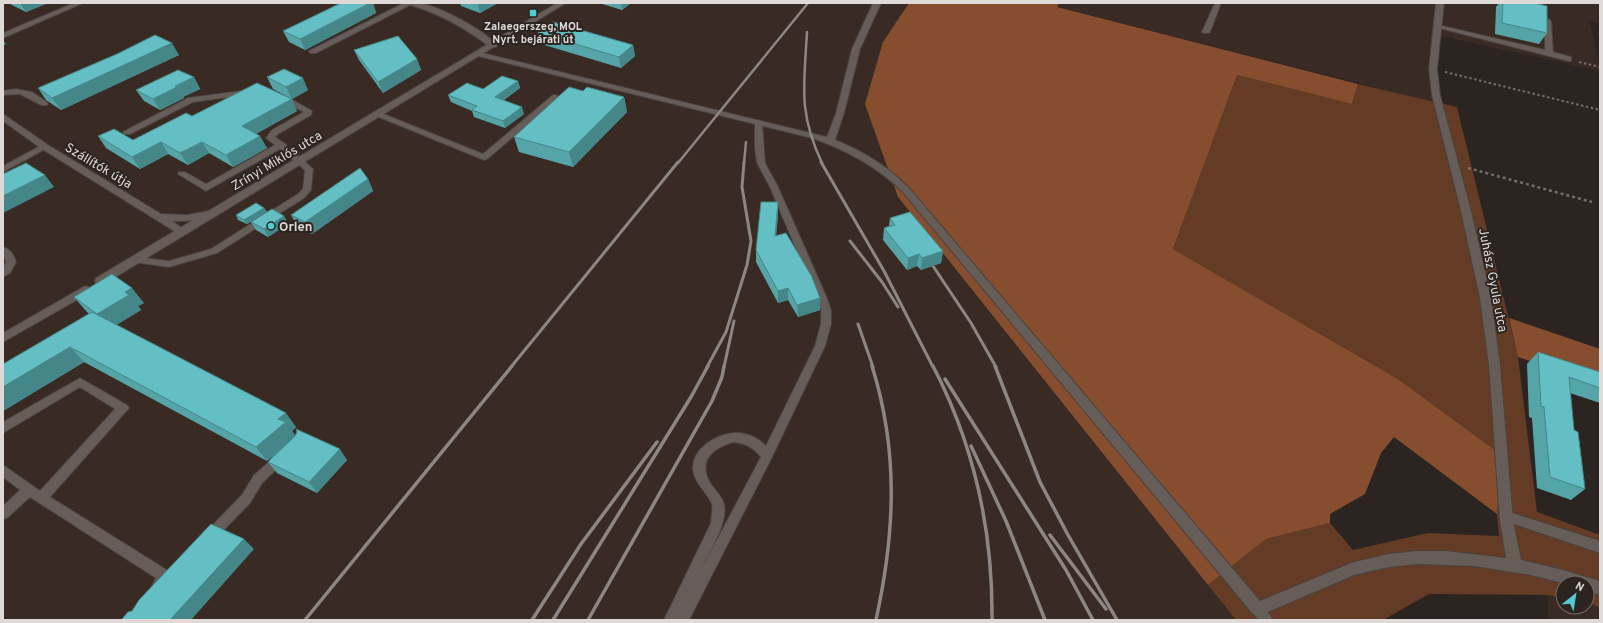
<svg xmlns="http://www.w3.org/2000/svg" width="1603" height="623" viewBox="0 0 1603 623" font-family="Overpass,sans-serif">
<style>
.built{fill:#392b23}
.green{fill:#643c25}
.forest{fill:#864e2e}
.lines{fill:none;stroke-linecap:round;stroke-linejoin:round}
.service-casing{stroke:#49423f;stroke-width:2}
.minor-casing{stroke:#49423f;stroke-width:2}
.secondary-casing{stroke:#49423f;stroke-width:2}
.path-far1{stroke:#746d6a;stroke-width:2;stroke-dasharray:2.5 2.5;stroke-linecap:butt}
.path{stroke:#746d6a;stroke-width:2.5;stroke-dasharray:3 3;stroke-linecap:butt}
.service{fill:#675d58;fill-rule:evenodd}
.minor{fill:#675d58;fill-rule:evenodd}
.secondary{fill:#675d58;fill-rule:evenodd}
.rail-far2{stroke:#8d8683;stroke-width:2.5}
.rail-far1{stroke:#8d8683;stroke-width:3}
.rail{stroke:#8d8683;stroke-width:3.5}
.wall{fill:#55a4a8}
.shaded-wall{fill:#458688}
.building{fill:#63bfc3;stroke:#458688}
.poi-dot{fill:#51ccd2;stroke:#2c2420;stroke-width:1.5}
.labels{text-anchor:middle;stroke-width:4;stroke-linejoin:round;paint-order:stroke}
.far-poi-label{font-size:11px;font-weight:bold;fill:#dfd9d7;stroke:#2c2420}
.street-label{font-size:13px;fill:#dfd9d7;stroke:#2c2420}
.poi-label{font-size:13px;font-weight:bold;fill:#dfd9d7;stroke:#2c2420;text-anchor:start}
</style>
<rect width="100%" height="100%" fill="#2c2420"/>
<path class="built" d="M 3,3 L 909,3 L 883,42 L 898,197 L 1236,620 L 3,620 Z
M 1060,3 L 1600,3 L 1600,24 L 1590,22 L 1600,71 L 1437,35 L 1434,102 L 1057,7 Z
M 1548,595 L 1563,598 L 1563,607 L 1587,607 L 1587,602 L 1600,608 L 1600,620 L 1548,620 Z"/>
<path class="green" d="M 1237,75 L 1352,104 L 1358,84 L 1457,107 L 1518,357 L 1537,512 L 1600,535 L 1600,608 L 1587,602 L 1587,583 L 1563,583 L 1563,598 L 1548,595 L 1429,594 L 1383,620 L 1236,620 L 1208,585 L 1266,539 L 1330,523 L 1353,550 L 1428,533 L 1499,536 L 1497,514 L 1500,485 L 1495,450 L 1398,379 L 1173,249 Z"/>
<path class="forest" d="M 909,3 L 1060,3 L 1057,7 L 1358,84 L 1352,104 L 1237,75 L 1173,249 L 1398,379 L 1495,450 L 1500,485 L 1497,514 L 1394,437 L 1381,453 L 1365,494 L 1330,514 L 1330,523 L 1266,539 L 1208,585 L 898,197 L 865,104 L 883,42 Z
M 1509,318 L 1600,349 L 1600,385 L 1518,357 Z"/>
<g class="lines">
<defs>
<path id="service" d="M 74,3 L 83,3 L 3,38 L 3,33 Z
M 404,3 C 409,3 415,2 420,3 C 441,7 482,29 497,45 L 496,47 L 490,47 C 465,28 441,14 410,5 L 316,53 L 310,53 L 309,51 Z
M 1215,3 L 1221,3 L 1210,32 L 1208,33 L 1204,33 L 1202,32 Z
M 1548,19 L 1551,21 L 1553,52 L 1571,57 L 1571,61 L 1568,61 L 1435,27 L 1438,25 L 1545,50 L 1545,21 Z
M 15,89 L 32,92 L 48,103 L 47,105 L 41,105 L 20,94 L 3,95 L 3,91 Z
M 249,90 L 252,90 L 252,94 L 193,102 L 130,134 L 124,134 L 123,132 L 188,98 Z
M 553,95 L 556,95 L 560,97 L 487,159 L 484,160 L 374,115 L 375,113 L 381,113 L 483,154 Z
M 280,96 L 286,96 L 312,111 L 311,115 L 278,134 L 275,137 L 284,143 L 313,169 L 311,190 L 304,198 L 217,253 L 169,267 L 133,262 L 131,260 L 136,257 L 169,261 L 211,249 L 298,194 L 303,189 L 305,170 L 280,149 L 206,191 L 178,174 L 179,172 L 185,172 L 206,184 L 275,145 L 266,138 L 272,130 L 304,112 L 280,100 Z
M 755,120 L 758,120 L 762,122 L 765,163 L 778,187 L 826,296 L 831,310 L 831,324 L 825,346 L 771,459 L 689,620 L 664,620 L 711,523 C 711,518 713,509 712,504 C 707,492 694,483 693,469 C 692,449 715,435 733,433 C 744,431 759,438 766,446 L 815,346 L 821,324 L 821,310 L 816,296 L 770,187 L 757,163 L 755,148 ZM 734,442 C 746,444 753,447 761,457 L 701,570 C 709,553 728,524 724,504 C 722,496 713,488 709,481 C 698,459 715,447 734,442 Z
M 42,145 L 45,145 L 49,147 L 3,172 L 3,166 Z
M 3,247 C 10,249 14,255 16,262 L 10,273 L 3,277 L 3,268 L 6,262 L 3,255 Z
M 80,378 L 127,405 L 129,408 L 50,497 L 170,572 L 171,576 C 169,583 165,589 158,592 L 153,590 L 152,586 L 156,578 L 30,497 L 7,518 L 3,519 L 3,506 L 20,490 L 3,477 L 3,465 L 40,491 L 115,409 L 80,387 L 3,433 L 3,422 Z
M 282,452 L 286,454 L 288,457 L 286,460 L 262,483 L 250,503 L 213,541 L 209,543 L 205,541 L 203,537 L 205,533 L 242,495 L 254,475 L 278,454 Z
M 1506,511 L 1600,541 L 1600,553 L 1502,520 L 1500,516 L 1502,512 Z
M 1258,603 L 1263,605 L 1273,620 L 1258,620 L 1251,609 L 1253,605 Z"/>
<path id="minor" d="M 873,3 L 881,3 L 860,49 L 844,113 L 835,140 C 863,151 887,166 908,187 L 1260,601 L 1354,562 L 1389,554 L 1417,551 L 1445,551 L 1506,558 L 1500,521 L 1489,365 L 1480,298 L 1461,211 L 1432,95 L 1429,69 L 1436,3 L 1444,3 L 1437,69 L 1440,95 L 1471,211 L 1491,298 L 1500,365 L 1513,521 L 1521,560 L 1559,569 L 1600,581 L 1600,595 L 1587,591 L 1587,583 L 1563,583 L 1531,575 L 1474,566 L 1417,564 L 1389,567 L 1354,575 L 1258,616 L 1253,614 L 902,191 C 876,166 846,150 812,138 L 478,56 L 474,54 L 478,52 L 827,137 L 836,113 L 852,49 Z
M 3,114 L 48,145 L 161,214 L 187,215 L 215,210 L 220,213 C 213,221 182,221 172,221 L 188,232 L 187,234 L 179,234 L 42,149 L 3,121 Z"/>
<path id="secondary" d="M 557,3 L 566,3 L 104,284 L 96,284 L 95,281 L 96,278 Z
M 85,286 L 89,287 L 90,290 L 89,293 L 3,342 L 3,333 Z"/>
</defs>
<use href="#service" class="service-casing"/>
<use href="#minor" class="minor-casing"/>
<use href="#secondary" class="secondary-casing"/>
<path class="path-far1" d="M 1579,62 L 1600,67
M 1445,72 L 1600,110"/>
<path class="path" d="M 1468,168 L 1592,202"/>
<use href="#service" class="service"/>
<use href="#minor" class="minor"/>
<use href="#secondary" class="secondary"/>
<path class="rail-far2" d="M 807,32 C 804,86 798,112 822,163
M 678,163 L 808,3
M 744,163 L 746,142"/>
<path class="rail-far1" d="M 821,162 L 884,271 L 933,367
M 850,241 L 882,282 L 898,307
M 933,266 L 971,323 L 996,367
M 858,324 L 873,367
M 511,367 L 678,162
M 707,367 L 726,332 L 747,265 L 751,241 L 742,187 L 744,162
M 724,367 L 734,321"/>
<path class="rail" d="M 872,366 C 899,452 895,533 876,620
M 933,366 C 974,445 993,531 992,620
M 995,366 L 1040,482 L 1068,535 L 1117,620
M 945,379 L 1066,570 L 1093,620
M 971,446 L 1006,521 L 1045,620
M 1050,535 L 1106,609
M 305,620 L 512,366
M 532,620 L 581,544 L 657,442
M 553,620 L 691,397 L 708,366
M 588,620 L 712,401 L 722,377 L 724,366"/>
</g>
<path class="wall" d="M 8,3 L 48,3 L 26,12 Z
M 341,3 L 373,3 L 376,13 L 305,50 L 289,42 L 283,31 Z
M 460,3 L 498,3 L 480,13 L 461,6 Z
M 599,3 L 631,3 L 622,10 Z
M 1499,3 L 1534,3 L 1547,33 L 1539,44 L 1495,34 L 1496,7 Z
M 538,33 L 633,45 L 635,56 L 621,68 L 541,44 Z
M 354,50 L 417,59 L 421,70 L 383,93 L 359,60 Z
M 117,54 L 179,55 L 61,110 L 46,100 L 38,88 Z
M 194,77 L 200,89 L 183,97 L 184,98 L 160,110 L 144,101 L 136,90 Z
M 267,77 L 308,90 L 292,99 L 273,89 Z
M 518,81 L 520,88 L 504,100 L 524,114 L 505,128 L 474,117 L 472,111 L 451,102 L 448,95 L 483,89 Z
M 583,91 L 624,97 L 627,112 L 573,167 L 519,152 L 514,137 Z
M 297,111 L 256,134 L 267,148 L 233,167 L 209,153 L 188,165 L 168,154 L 140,169 L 106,148 L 98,136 L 133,140 L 192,116 Z
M 368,179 L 373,191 L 312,234 L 298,227 L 291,215 Z
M 264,208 L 267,212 L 247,224 L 238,220 L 236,215 Z
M 778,214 L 776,236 L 820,298 L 820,310 L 798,317 L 788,300 L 778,303 L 756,262 L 756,250 Z
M 284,216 L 288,224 L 268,237 L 256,230 L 251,222 Z
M 890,218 L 943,251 L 941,263 L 921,270 L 917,266 L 907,270 L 883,240 L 884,228 L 889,226 Z
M 74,297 L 144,303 L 138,306 L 141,310 L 116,325 L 296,427 L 292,431 L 295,435 L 347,460 L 317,493 L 277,473 L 268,462 L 273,456 L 267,461 L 84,362 L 3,411 L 89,314 L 87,312 Z
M 1538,352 L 1600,372 L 1600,403 L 1570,393 L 1574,430 L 1585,489 L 1571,500 L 1537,488 L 1532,418 L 1529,417 L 1527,364 Z"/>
<path class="shaded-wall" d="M 20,3 L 48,3 L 26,12 Z
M 370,3 L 373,3 L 376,13 L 305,50 L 300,39 Z
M 477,3 L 498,3 L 480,13 Z
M 621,3 L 631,3 L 622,10 Z
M 3,40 L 6,44 L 3,46 Z
M 172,43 L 179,55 L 61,110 L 52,98 Z
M 633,45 L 635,56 L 621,68 L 619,57 Z
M 417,59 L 421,70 L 383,93 L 378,82 Z
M 194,77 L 200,89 L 183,97 L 184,98 L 160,110 L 153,99 Z
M 303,78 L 308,90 L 292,99 L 286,87 Z
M 518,81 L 520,88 L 497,104 L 495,97 Z
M 624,97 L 627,112 L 573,167 L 569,152 Z
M 292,99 L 297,111 L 248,138 L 242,126 Z
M 522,107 L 524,114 L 505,128 L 503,121 Z
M 260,136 L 267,148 L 233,167 L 226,155 Z
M 161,142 L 168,154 L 140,169 L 132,157 Z
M 202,142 L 209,153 L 188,165 L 180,153 Z
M 45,175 L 54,187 L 3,213 L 3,196 Z
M 368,179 L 373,191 L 312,234 L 305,222 Z
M 778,202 L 778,214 L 775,248 L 775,236 Z
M 264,208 L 267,212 L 247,224 L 244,220 Z
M 284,216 L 288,224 L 268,237 L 264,229 Z
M 943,251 L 941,263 L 921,270 L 922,258 Z
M 919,254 L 917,266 L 907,270 L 908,258 Z
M 132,288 L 144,303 L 138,306 L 141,310 L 110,329 L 97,314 L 125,292 Z
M 788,288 L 788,300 L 778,303 L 778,291 Z
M 820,298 L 820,310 L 798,317 L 797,305 Z
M 70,347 L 84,362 L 3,411 L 3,387 Z
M 286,413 L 296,427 L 292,431 L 296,437 L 267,461 L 256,447 L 278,419 Z
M 340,449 L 347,460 L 317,493 L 309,482 Z
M 244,539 L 254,549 L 191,620 L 170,620 Z"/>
<path class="building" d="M 341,3 L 370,3 L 300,39 L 283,31 Z
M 1503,3 L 1534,3 L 1547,6 L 1547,33 L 1502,23 Z
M 553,22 L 633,45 L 619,57 L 538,33 Z
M 155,35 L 172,43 L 52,98 L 38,88 L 117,54 Z
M 398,36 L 417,59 L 378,82 L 354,50 Z
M 284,69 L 303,78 L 286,87 L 267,77 Z
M 178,70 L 194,77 L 175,86 L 177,87 L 153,99 L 136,90 Z
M 502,76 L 518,81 L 495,97 L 522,107 L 503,121 L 472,110 L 477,106 L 448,95 L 467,83 L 483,89 Z
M 257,83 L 292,99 L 242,126 L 260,136 L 226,155 L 202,142 L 180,153 L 161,142 L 132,157 L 98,136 L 114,129 L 133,140 L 186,113 L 192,116 Z
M 569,87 L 583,91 L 587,87 L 624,97 L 569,152 L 514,137 Z
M 26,163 L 45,175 L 3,196 L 3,174 Z
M 360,168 L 368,179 L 305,222 L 291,215 Z
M 761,202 L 778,202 L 775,236 L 786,233 L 812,277 L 820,298 L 797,305 L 788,288 L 778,291 L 756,250 Z
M 256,203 L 264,208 L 244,220 L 236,215 Z
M 272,209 L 284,216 L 264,229 L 251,222 Z
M 910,212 L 943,251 L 922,258 L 919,254 L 908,258 L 884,228 L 895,225 L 890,218 Z
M 112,274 L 132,288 L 125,292 L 129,295 L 97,314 L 74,297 Z
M 92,312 L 286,413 L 278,419 L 286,422 L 256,447 L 70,347 L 3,387 L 3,364 Z
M 1538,352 L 1600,372 L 1600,388 L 1569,377 L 1574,430 L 1578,432 L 1585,489 L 1550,477 L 1544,407 L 1541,406 Z
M 296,429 L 340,449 L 309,482 L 268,462 L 295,436 L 297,432 Z
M 211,524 L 244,539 L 170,620 L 125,620 L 122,619 L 128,612 L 132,611 L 139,600 Z"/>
<g class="poi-dot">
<rect x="529" y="9" width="8" height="8" rx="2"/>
<circle cx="271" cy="226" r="4"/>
</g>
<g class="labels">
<g class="far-poi-label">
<text x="533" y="30">Zalaegerszeg, MOL<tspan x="533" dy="13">Nyrt. bejárati út</tspan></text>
</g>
<g class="street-label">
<text transform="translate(276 160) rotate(-31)" y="5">Zrínyi Miklós utca</text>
<text transform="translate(99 165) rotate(31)" y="5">Szállítók útja</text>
<text transform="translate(1494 280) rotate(79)" y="5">Juhász Gyula utca</text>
</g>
<g class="poi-label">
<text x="279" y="231">Orlen</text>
</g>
</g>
<rect width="1603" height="623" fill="none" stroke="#dfd9d7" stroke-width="8"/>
<g transform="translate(1575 595) rotate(30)"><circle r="19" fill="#2c2420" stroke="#746c69"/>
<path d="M0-3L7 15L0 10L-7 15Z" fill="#51ccd2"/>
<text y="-6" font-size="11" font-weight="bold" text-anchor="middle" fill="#dfd9d7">N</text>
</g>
</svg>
